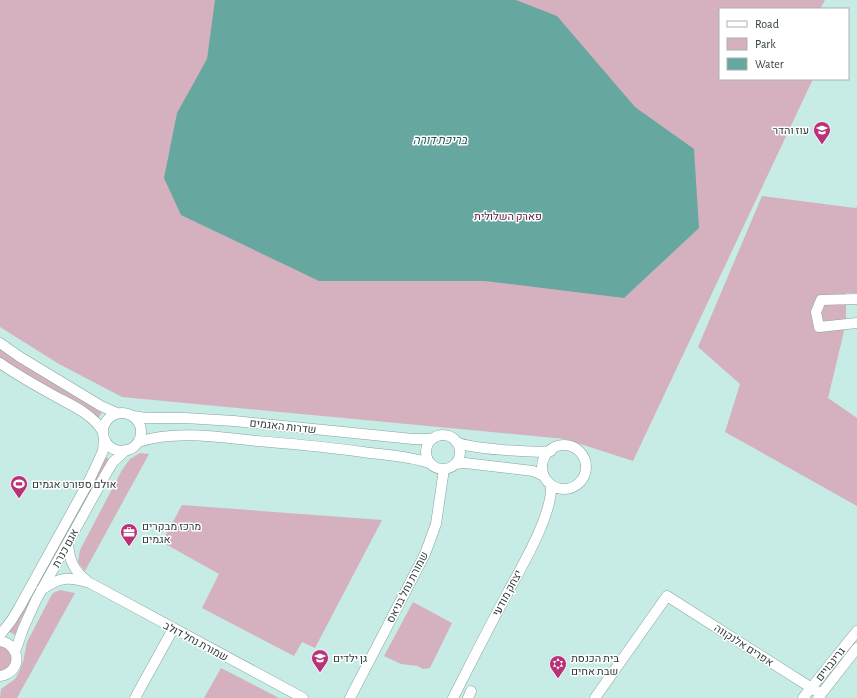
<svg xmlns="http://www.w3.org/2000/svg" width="857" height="698" viewBox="0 0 857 698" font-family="'Alegreya Sans',Heebo,sans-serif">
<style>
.green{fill:#d5b1bf}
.water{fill:#66a89f}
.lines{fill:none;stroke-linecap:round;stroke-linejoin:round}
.minor-casing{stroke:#83a59f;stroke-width:11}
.minor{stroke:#fff;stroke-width:10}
.labels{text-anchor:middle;stroke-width:3;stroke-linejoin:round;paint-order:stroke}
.poi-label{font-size:11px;fill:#303e3c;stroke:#fff;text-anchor:start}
.park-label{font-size:11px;fill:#5f203f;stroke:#fff}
.street-label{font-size:11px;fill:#303e3c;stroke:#fff}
.water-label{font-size:12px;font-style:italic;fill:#265d57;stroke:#fff}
</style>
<rect width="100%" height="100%" fill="#c7ebe5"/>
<path class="green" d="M 0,0 L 825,0 L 820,9 L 720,9 L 720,79 L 813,79 L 633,461 L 565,439 L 122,397 L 59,364 L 0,327 Z
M 762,196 L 855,208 L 857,207 L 857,293 L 846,293 L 846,323 L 828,398 L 857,418 L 857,506 L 725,432 L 740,384 L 698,347 Z
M 0,349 L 102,412 L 98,419 L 0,358 Z
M 140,453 L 149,454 L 85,571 L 78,562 L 80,550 L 122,470 L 130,459 Z
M 104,457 L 110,459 L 21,619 L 15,635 L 8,631 Z
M 182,505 L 382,520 L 315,648 L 302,642 L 294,656 L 202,608 L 219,574 L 162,542 Z
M 60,590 L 75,593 L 17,698 L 0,698 L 1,689 L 15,679 L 19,672 L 23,662 L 27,642 L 50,598 L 53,593 Z
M 413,602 L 452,623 L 430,668 L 423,669 L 418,666 L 401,664 L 384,656 Z
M 0,644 C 15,652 16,665 0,672 Z
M 221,668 L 279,698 L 204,698 Z"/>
<path class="water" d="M 215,0 L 516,0 L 557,16 L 635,107 L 694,149 L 699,228 L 624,298 L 485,281 L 319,281 L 181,215 L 164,178 L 177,113 L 207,59 Z"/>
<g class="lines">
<defs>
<path id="minor" d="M 857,299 L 821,300 L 816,312 L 819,327 L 857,323
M 0,343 L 20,357 L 101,406 L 117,413
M 0,363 C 17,375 35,385 53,395 C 71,405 93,414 103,432
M103 432a19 19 0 1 1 38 0a19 19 0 1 1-38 0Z
M 133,416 L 146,418 L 185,418 L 234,421 L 413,439 L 432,439
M426 452a17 17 0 1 1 34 0a17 17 0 1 1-34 0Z
M 138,442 C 176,430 218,437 257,441 C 292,444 328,447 363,452 C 385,455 409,456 429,463
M 456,442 C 470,449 534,453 551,451
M542 467a22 22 0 1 1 44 0a22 22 0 1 1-44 0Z
M 455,464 L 465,463 L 533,471 L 544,476
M 68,543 C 69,559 73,570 87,581
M 41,590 C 60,577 68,576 90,583 L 303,698
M 0,635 L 11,621 L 19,608 L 89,481 L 103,451 L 104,439
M 0,641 C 22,645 22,673 0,676
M 15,652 L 23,629 L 36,600 L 107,472 L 113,462 L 126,450
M 135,698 L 173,629
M 350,698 L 425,554 L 436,524 L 444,469
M 453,698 C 471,663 489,627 508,592 C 522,566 553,514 551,485
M 468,698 L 471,691
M 595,698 L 667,596 L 821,694
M 803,698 L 857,631
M 818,698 L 857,648"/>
</defs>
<use href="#minor" class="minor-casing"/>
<use href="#minor" class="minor"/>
</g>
<defs>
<symbol id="school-pin" viewBox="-11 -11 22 30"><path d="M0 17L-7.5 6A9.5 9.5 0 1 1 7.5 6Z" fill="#b83277" stroke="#fff"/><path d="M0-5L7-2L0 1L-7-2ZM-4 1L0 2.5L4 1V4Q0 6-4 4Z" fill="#fff"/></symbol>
<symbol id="stadium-pin" viewBox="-11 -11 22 30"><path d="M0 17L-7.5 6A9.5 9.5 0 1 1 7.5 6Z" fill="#b83277" stroke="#fff"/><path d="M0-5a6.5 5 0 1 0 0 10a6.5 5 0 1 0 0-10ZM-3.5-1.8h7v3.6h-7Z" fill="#fff"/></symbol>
<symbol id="office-pin" viewBox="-11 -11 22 30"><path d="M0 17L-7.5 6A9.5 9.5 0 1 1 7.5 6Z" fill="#b83277" stroke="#fff"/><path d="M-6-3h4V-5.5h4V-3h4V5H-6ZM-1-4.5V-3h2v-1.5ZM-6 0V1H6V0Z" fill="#fff"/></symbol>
<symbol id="synagogue-pin" viewBox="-11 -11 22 30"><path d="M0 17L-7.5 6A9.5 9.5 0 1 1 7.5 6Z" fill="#b83277" stroke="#fff"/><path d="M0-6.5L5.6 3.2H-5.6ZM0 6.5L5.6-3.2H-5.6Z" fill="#fff"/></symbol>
</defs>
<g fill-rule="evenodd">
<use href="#school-pin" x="812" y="120" width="20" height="27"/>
<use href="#stadium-pin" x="9" y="474" width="20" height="27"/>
<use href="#office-pin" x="119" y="522" width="20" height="27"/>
<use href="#school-pin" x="310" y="648" width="20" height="27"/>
<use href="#synagogue-pin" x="548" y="654" width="20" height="27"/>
</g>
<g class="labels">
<g class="poi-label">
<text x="809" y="134" text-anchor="end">עוז והדר</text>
<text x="32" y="488">אולם ספורט אגמים</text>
<text x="142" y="530">מרכז מבקרים<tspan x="142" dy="13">אגמים</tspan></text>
<text x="333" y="662">גן ילדים</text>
<text x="571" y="662">בית הכנסת<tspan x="571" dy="13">שבת אחים</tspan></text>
</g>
<g class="park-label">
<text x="508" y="220">פארק השלולית</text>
</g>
<g class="street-label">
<text transform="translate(283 426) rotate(6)" y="4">שדרות האגמים</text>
<text transform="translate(65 548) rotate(-61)" y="4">אגם כנרת</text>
<text transform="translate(407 587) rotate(-63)" y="4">שמורת נחל בניאס</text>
<text transform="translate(507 593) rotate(-62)" y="4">יצחק מודעי</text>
<text transform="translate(196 641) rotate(28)" y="4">שמורת נחל דולב</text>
<text transform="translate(744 645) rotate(33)" y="4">אפרים אלנקווה</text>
<text transform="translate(830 664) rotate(-51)" y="4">גרינבויים</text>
</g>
<g class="water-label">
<text x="440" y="144">בריכת דורה</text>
</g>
</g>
<rect x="719" y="8" width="130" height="72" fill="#ffffff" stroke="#acb2b1"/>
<rect x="727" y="21" width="20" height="6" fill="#ffffff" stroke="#acb2b1"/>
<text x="755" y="28" font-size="12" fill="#303e3c">Road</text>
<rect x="727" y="38" width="20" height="12" fill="#d5b1bf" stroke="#acb2b1"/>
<text x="755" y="48" font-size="12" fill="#303e3c">Park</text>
<rect x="727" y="58" width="20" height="12" fill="#66a89f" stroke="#acb2b1"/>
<text x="755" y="68" font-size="12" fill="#303e3c">Water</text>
</svg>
